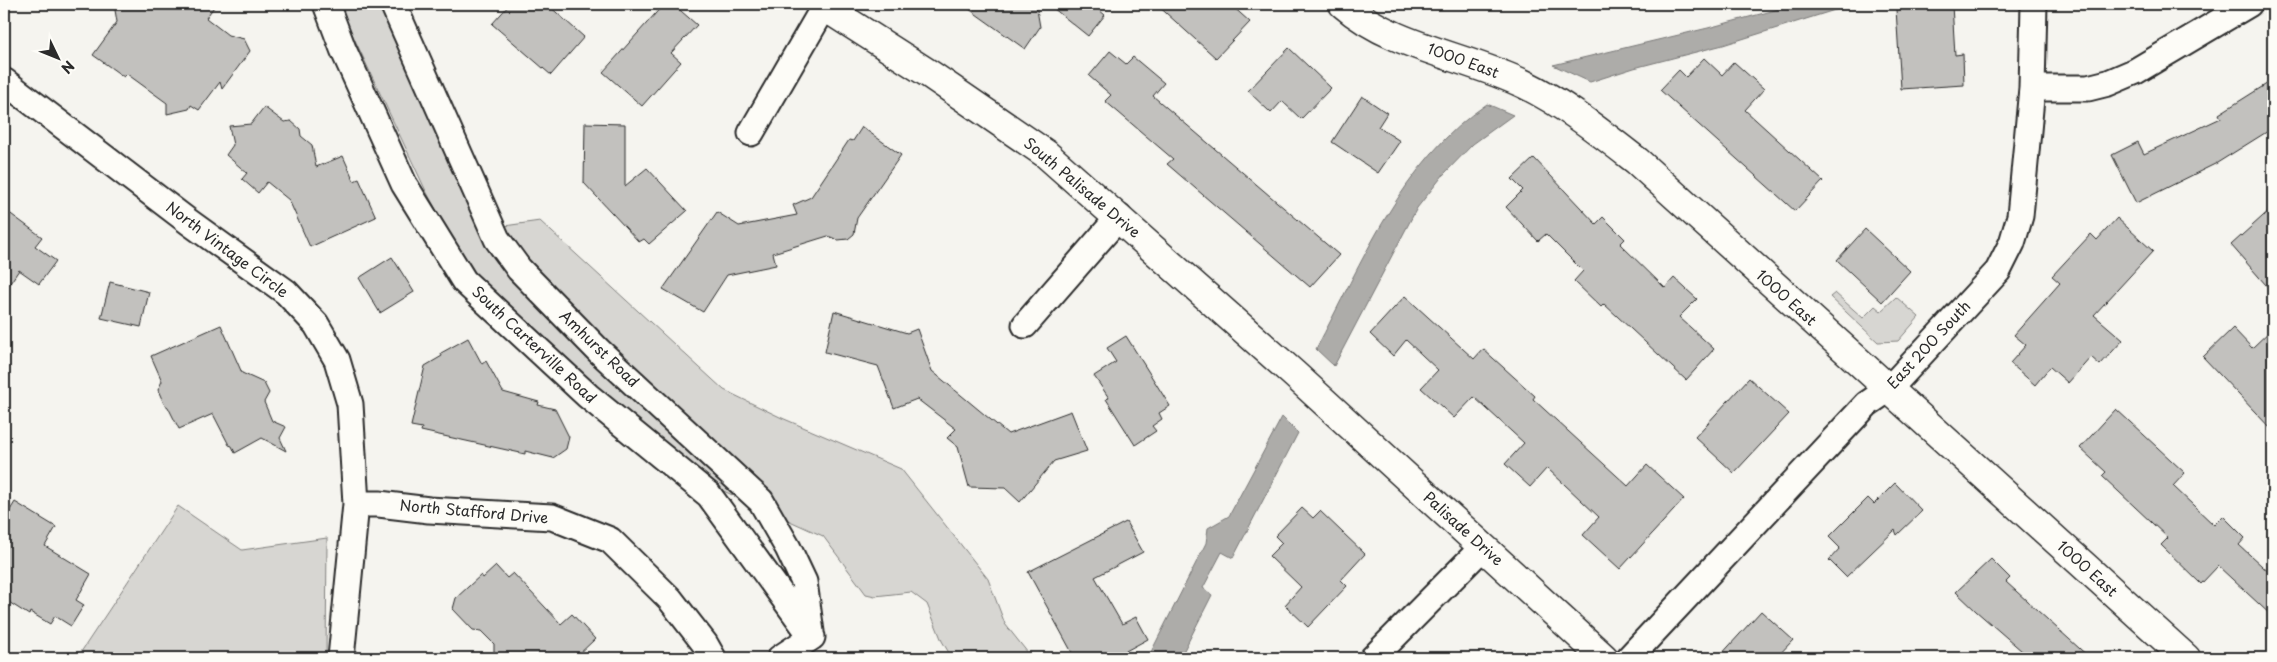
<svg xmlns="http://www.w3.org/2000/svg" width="2277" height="662" viewBox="0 0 2277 662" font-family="'Playpen Sans',sans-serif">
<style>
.green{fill:#d7d6d2;stroke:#81807e}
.water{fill:#adaca9;stroke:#797877}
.building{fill:#c2c1be;stroke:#2b2b2b}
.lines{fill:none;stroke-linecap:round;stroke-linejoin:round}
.street-casing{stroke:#2b2b2b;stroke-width:29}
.secondary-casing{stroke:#2b2b2b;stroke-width:31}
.street{stroke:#fdfcf7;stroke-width:25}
.secondary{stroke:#fdfcf7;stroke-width:28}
.labels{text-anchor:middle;stroke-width:5;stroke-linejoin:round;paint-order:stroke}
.street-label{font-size:15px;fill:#2b2b2b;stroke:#fdfcf7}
</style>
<rect width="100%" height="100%" fill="#f5f4ef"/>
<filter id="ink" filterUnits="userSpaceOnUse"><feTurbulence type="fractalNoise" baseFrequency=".02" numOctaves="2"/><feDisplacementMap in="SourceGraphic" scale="10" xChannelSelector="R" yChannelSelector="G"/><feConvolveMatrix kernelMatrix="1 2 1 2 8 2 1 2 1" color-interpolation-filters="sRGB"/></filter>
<g filter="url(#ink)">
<path class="green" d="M 338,4 L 381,4 L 483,229 L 540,221 L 724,390 L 782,418 L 901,469 L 988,579 L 1005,624 L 1032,658 L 952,658 L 942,641 L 927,604 L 911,592 L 875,596 L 866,594 L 823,536 L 697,479 L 470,272 L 426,191 Z
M 1835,293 L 1863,318 L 1875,306 L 1881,311 L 1896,297 L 1919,317 L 1898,341 L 1878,342 L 1830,297 Z
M 178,506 L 242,550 L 327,538 L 326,658 L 77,658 Z"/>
<path class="water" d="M 1798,4 L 1854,4 L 1723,45 L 1634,68 L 1590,82 L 1553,65 L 1708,28 Z
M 1487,104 L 1513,115 L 1473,144 L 1444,174 L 1417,208 L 1334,366 L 1316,349 C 1362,263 1402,161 1487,104 Z
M 1282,417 L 1298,433 L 1233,558 L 1222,552 L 1203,588 L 1212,595 L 1180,658 L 1148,658 L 1206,543 L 1208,528 L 1229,516 Z"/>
<path class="building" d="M 114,4 L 216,4 L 206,18 L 228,35 L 244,39 L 250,51 L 222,89 L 220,82 L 199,110 L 191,105 L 189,109 L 167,114 L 167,103 L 127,74 L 124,77 L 93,55 L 117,22 Z
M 510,4 L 547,4 L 584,37 L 551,75 L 492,24 Z
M 664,4 L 673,4 L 697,25 L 671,53 L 681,62 L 642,106 L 603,72 Z
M 962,4 L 1036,4 L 1040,27 L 1025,49 Z
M 1048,4 L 1092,4 L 1105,15 L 1088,36 Z
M 1156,4 L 1230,4 L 1250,22 L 1216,58 Z
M 1952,5 L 1955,55 L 1963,54 L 1964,85 L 1901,89 L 1896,9 Z
M 1289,48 L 1331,88 L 1301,119 L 1282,101 L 1271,113 L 1248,91 Z
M 1110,51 L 1126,64 L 1133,57 L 1164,83 L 1153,96 L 1339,255 L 1310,287 L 1167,164 L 1173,159 L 1105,101 L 1111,95 L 1089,76 Z
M 1704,58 L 1722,75 L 1734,62 L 1764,89 L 1745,110 L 1823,181 L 1795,211 L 1660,90 L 1679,70 L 1686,77 Z
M 2273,80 L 2273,128 L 2217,163 L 2136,203 L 2112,155 L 2138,142 L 2144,154 L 2221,118 L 2219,114 Z
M 1362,96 L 1387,113 L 1378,127 L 1400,141 L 1378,173 L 1332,142 Z
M 264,107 L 284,122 L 291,121 L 300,129 L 301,136 L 312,145 L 316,167 L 343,156 L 354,181 L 359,179 L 376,217 L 310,247 L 289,200 L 267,182 L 258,193 L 242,179 L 247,173 L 226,155 L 233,145 L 229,126 L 251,124 Z
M 585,123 L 625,124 L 625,186 L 647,168 L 687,211 L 649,244 L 644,239 L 639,242 L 584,183 Z
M 862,127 L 901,155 L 857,218 L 854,234 L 848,239 L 838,240 L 828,236 L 773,253 L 776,265 L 727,275 L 703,312 L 663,289 L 717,212 L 739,226 L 797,215 L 793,205 L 811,197 L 849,140 L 853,141 Z
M 1534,158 L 1596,224 L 1603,217 L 1625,239 L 1620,244 L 1665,288 L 1674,278 L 1697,299 L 1679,317 L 1714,349 L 1686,380 L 1604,304 L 1601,307 L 1574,281 L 1583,271 L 1546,234 L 1538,241 L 1506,207 L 1523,190 L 1512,179 Z
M 2273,207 L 2273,293 L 2231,245 Z
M 4,209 L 42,237 L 35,246 L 56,261 L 39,284 L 19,270 L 4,292 Z
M 2117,218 L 2153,251 L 2094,315 L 2123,340 L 2100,365 L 2091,357 L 2068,383 L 2050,367 L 2035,385 L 2010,363 L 2026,345 L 2014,335 L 2060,283 L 2052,276 L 2091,234 L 2097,240 Z
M 1865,229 L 1910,271 L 1882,302 L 1837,260 Z
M 392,257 L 414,292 L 380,313 L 359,278 Z
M 110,282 L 149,292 L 141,327 L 101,318 Z
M 1405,296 L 1474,359 L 1483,349 L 1535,396 L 1533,399 L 1628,486 L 1647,465 L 1684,499 L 1620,569 L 1583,535 L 1599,517 L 1547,468 L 1530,487 L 1505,464 L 1524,443 L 1474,397 L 1454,418 L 1421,388 L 1438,370 L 1406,340 L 1393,356 L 1370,334 Z
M 834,311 L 907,333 L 917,329 L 932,371 L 1008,434 L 1071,411 L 1087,451 L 1054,461 L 1020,502 L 1005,488 L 969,487 L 958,447 L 947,438 L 956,429 L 917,399 L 894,408 L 878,366 L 825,352 Z
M 221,325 L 242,373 L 264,383 L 269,393 L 264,402 L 272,421 L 286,427 L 280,438 L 286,451 L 262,438 L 235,453 L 232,446 L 229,445 L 213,414 L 179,429 L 168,407 L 164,404 L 158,390 L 162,381 L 151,356 Z
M 2233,328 L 2252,348 L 2273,328 L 2273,431 L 2203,357 Z
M 1126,336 L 1170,406 L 1159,413 L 1162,419 L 1152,426 L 1156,431 L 1135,445 L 1106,399 L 1109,398 L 1094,376 L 1116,362 L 1107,348 Z
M 468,338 L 482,364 L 486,361 L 503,392 L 539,402 L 538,405 L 555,409 L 569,437 L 566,449 L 553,458 L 525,451 L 525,454 L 421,431 L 422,428 L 411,426 L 425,366 L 442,356 L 441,353 Z
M 1749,378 L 1789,414 L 1734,473 L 1695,437 Z
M 2116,409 L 2185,473 L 2173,486 L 2214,525 L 2223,516 L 2245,538 L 2239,545 L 2273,576 L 2273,617 L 2218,566 L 2201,584 L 2161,545 L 2168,538 L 2102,476 L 2106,472 L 2080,448 Z
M 1895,483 L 1922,511 L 1897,535 L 1895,530 L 1846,577 L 1829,560 L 1840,548 L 1829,537 L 1868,498 L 1874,504 Z
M 15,502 L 56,527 L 45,546 L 91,574 L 76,600 L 84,605 L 71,626 L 55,616 L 50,624 L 30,612 L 29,615 L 4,599 L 4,520 Z
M 1302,508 L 1313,518 L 1320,511 L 1365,554 L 1341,580 L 1347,586 L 1308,627 L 1285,605 L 1301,587 L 1269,556 L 1282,543 L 1275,536 Z
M 1126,522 L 1143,552 L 1095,577 L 1122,624 L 1136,617 L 1148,639 L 1113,658 L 1075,658 L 1028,572 Z
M 1991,559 L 2010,578 L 2006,582 L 2090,658 L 2030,658 L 1976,611 L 1956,592 Z
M 496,566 L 507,578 L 513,573 L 561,624 L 572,614 L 595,639 L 575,658 L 494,658 L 494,644 L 481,631 L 473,630 L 453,609 L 456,598 L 481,575 L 483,578 Z
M 1761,611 L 1793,640 L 1776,658 L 1718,658 Z"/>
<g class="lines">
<defs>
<path id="street" d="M 326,4 L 343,49 L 404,184 L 464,281 L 588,396 L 709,495 L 812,637
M 393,4 L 497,239 L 519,269 L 599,351 L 761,501 L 788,548 L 804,582 L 811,632
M 4,81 L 189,222 L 286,292 L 316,324 L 337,360 L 350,404 L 356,504 L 341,658
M 2032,88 L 2088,88 L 2108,83 L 2136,71 L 2249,4
M 751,133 L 824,7
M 1025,325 L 1119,217
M 356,504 L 379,504 L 429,510 L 552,517 L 610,540 L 670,599 L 705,644 L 713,658
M 780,658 L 812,637
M 1373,658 L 1483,547
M 1629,658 L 1867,404 L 1889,389 L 1998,271 L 2012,243 L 2020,216 L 2032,88 L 2034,4"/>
<path id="secondary" d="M 820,4 L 931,75 L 1046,154 L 1294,374 L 1604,658
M 1343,4 C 1392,47 1466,56 1524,84 C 1565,104 1601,133 1637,161 L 2186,658"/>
</defs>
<use href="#street" class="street-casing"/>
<use href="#secondary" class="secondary-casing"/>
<use href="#street" class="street"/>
<use href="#secondary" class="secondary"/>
</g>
</g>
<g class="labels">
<g class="street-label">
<text transform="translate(1463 61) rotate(20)" y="5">1000 East</text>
<text transform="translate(1082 188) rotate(40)" y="5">South Palisade Drive</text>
<text transform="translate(227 250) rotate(37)" y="5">North Vintage Circle</text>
<text transform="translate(1786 298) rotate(42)" y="5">1000 East</text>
<text transform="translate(534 345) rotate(43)" y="5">South Carterville Road</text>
<text transform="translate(1929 345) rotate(-47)" y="5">East 200 South</text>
<text transform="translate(599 349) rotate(44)" y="5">Amhurst Road</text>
<text transform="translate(474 512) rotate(5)" y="5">North Stafford Drive</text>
<text transform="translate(1463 529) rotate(42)" y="5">Palisade Drive</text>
<text transform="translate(2087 569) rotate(42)" y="5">1000 East</text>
</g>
</g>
<rect width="2277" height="662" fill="none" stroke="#fdfcf7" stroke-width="20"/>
<rect x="10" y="10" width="2257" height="642" fill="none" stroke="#2b2b2b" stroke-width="2" filter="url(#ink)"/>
<g transform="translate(58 58) rotate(133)" stroke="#fdfcf7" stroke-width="4" paint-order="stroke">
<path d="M0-4L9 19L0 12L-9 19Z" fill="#2b2b2b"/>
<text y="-8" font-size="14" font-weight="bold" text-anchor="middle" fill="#2b2b2b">N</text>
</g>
</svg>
